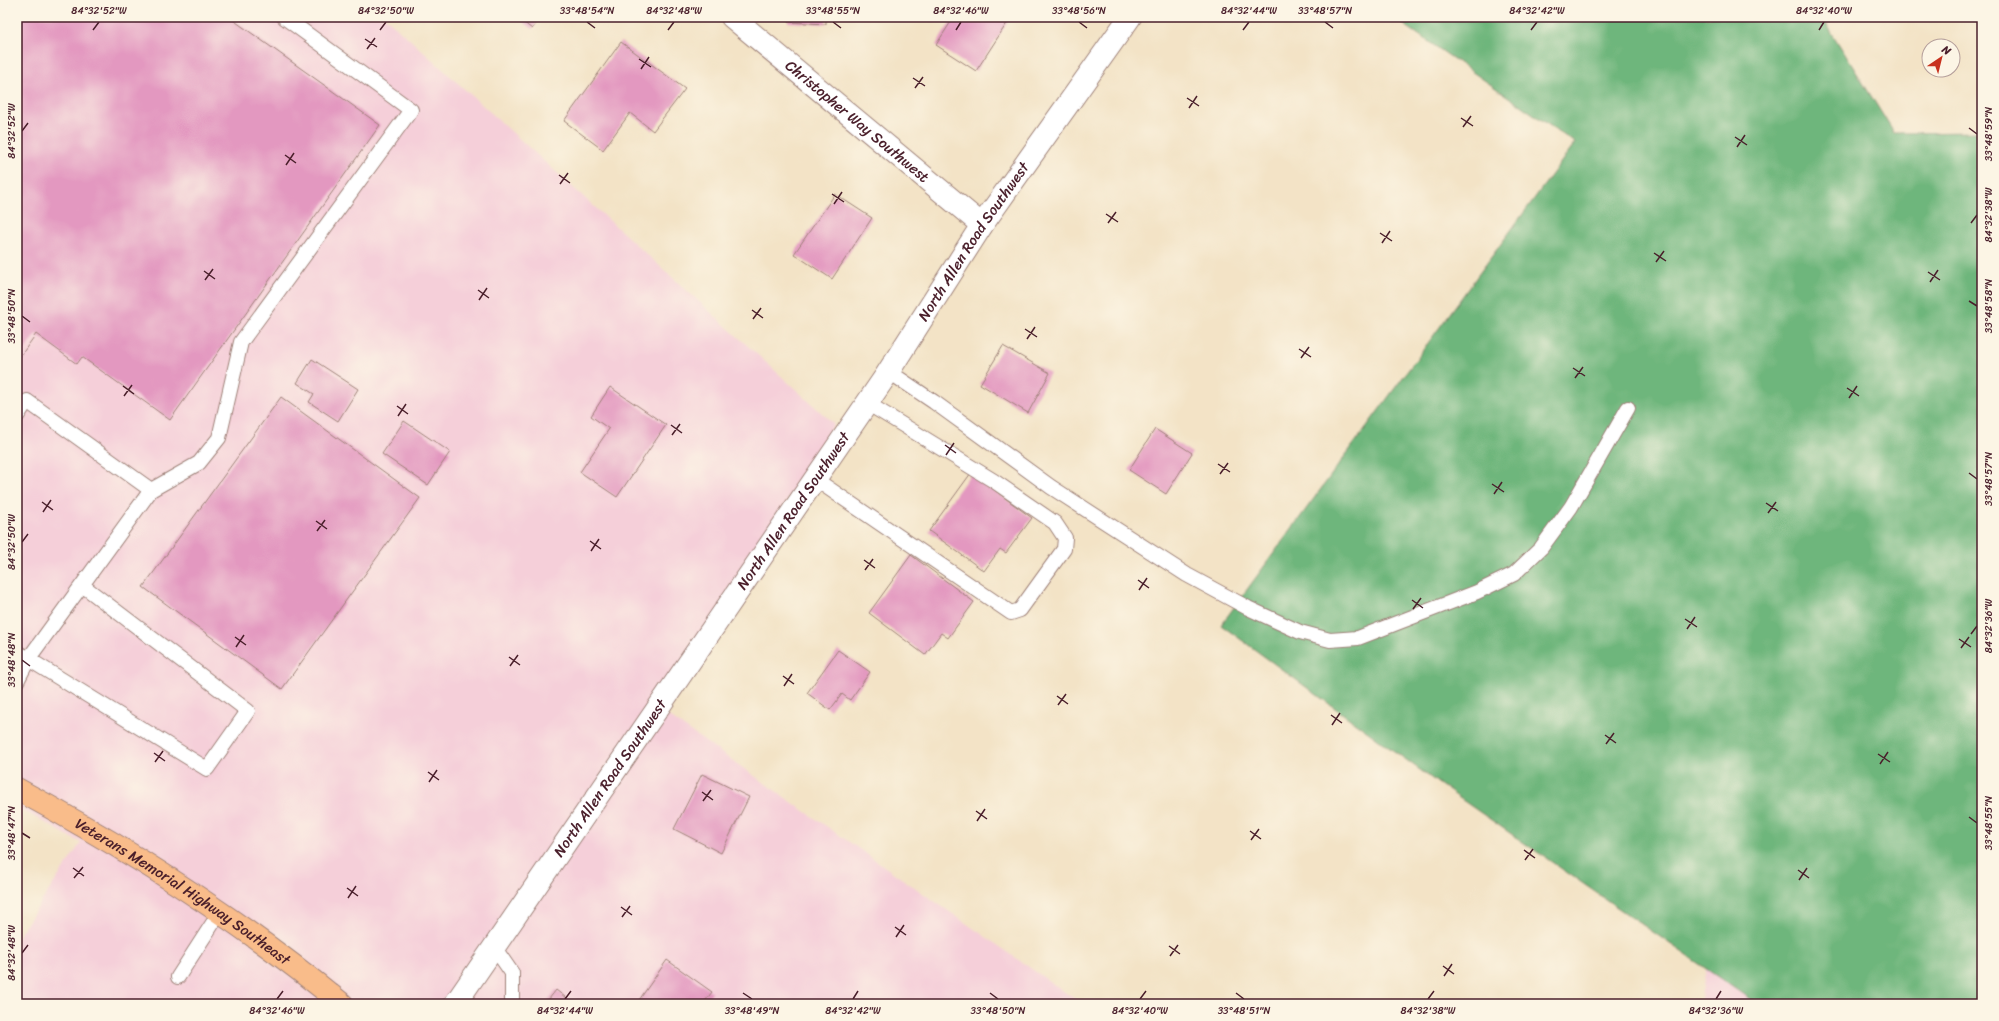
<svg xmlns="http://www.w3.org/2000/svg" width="1999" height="1021" viewBox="0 0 1999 1021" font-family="Sriracha,sans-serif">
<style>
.built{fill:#f5cfd9}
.forest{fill:#6eb67b;stroke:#5c6a53}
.building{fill:#e398c0}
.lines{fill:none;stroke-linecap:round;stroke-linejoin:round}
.service-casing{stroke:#9e8178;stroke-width:16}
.minor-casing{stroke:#9e8178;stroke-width:24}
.primary-casing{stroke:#9e8178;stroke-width:24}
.service{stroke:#fff;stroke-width:14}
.minor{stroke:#fff;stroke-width:22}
.primary{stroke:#f9bc8a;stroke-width:22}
.ticks{fill:none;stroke:#4a1f2b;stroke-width:1.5}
.labels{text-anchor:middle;stroke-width:4;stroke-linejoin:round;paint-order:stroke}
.street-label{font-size:15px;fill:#4a1f2b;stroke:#fcf5e5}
.neatline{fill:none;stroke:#4a1f2b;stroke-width:1.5}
.ticks-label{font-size:10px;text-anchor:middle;fill:#4a1f2b}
</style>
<rect width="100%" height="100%" fill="#fcf5e5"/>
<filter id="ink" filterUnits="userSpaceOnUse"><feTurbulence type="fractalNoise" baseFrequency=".025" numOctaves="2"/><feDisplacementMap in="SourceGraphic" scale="8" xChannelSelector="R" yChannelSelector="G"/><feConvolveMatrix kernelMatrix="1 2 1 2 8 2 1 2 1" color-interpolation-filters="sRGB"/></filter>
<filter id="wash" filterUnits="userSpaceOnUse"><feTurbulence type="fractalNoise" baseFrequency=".012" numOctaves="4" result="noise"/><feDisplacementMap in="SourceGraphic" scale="16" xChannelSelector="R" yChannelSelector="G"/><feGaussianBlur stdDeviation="0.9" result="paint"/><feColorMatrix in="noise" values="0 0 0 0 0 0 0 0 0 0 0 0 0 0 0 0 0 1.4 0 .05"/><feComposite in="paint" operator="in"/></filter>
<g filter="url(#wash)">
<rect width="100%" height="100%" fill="#f3e3c6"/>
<path class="built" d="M 17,17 L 385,17 L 834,424 L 682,674 L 661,711 L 1082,1004 L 17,1004 L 17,938 L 81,843 L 17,807 Z
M 1706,969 L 1757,1004 L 1700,1004 Z"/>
<path class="forest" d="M 1393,17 L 1822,17 L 1894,133 L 1982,132 L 1982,1004 L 1757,1004 L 1442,786 L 1221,625 L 1575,143 Z"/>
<g id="blocks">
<path class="building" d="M 17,17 L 229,17 L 380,125 L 170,420 L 82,357 L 77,364 L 36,334 L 17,361 Z
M 517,17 L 541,17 L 532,29 Z
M 788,17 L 826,17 L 826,24 L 788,22 Z
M 954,17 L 1011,17 L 976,71 L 936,45 Z
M 621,42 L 685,89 L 653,131 L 630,113 L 603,150 L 564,121 Z
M 835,194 L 872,218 L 832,279 L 794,254 Z
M 1003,346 L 1050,373 L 1028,413 L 980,384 Z
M 312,359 L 358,389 L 338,421 L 309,402 L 314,394 L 297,383 Z
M 610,387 L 666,425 L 617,497 L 580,472 L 609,429 L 591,416 Z
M 281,397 L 420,498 L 282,689 L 143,587 Z
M 404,421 L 450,452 L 428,485 L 382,454 Z
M 1155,429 L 1192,453 L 1166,494 L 1129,470 Z
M 971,473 L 1032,518 L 1006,553 L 1000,549 L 984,571 L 929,531 Z
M 911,555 L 974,602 L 948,638 L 941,633 L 925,655 L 869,613 Z
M 838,650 L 870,672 L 850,700 L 842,694 L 830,710 L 807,693 Z
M 702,774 L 749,797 L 721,853 L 674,829 Z
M 667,960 L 712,992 L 703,1004 L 637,1003 Z
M 556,990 L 574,1004 L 545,1004 Z"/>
</g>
</g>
<g filter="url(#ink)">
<use href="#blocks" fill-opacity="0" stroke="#9e8178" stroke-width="1"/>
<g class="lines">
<defs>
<path id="service" d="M 888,371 L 934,402 L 1051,487 L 1187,575 L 1248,608 L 1300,632 L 1330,640 L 1358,638 L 1477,592 L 1514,574 L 1541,548 L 1571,507 L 1628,408
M 17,416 L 27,401 L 151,490
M 815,479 L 1011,613 L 1020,610 L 1064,549 L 1065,538 L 1055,523 L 994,481 L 867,403
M 17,652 L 207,769 L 248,711 L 82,585
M 17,681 L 29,658 L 151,490 L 199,463 L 219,438 L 241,342 L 411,110 L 284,17
M 494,947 L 512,973 L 512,1004
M 178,977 L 220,912"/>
<g id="minor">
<path id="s1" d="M 732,17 L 982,225"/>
<path id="s2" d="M 455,1004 L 885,377 L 982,225 L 1130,17"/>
</g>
<g id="primary">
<path id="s3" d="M 17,789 C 132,851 241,921 342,1004"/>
</g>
</defs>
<use href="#service" class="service-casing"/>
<use href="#minor" class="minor-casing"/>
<use href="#primary" class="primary-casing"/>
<use href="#service" class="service"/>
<use href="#minor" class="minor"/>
<use href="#primary" class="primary"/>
</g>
</g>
<path class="ticks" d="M 587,22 L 595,28M 833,22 L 841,28M 1079,22 L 1087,28M 1325,22 L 1333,28M 93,30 L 99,22M 380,30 L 386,22M 668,30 L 674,22M 956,30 L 961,22M 1243,30 L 1249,22M 1531,30 L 1537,22M 1819,30 L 1824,22M 365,39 L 377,47M 367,49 L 375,38M 639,59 L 651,67M 641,69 L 649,57M 913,78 L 925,86M 915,88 L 923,77M 1187,98 L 1199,106M 1189,108 L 1197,96M 1461,118 L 1473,126M 1463,127 L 1471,116M 1969,128 L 1977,134M 22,131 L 28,123M 1735,137 L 1747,145M 1737,147 L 1745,135M 285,155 L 296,163M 286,165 L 294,153M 559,175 L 570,183M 560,184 L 568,173M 832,194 L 844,202M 834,204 L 842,192M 1106,214 L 1118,222M 1108,223 L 1116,212M 1971,223 L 1977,215M 1380,233 L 1392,241M 1382,243 L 1390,231M 1654,253 L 1666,261M 1656,262 L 1664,251M 204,271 L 215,279M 1928,272 L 1940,280M 205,280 L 213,269M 1930,282 L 1938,270M 478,290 L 489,298M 479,300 L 487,288M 1969,301 L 1977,306M 752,310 L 763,318M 22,316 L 30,322M 753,319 L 761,308M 1025,329 L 1037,337M 1027,339 L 1035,327M 1299,349 L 1311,357M 1301,358 L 1309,347M 1573,368 L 1585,376M 1575,378 L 1583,367M 123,386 L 134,394M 1847,388 L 1859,396M 124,396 L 132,385M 1849,398 L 1857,386M 397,406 L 408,414M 398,416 L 406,404M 671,425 L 682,433M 672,435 L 680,424M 945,445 L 956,453M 946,455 L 954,443M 1218,464 L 1230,472M 1969,473 L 1977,479M 1220,474 L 1228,463M 1492,484 L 1504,492M 1494,494 L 1502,482M 42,502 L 53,510M 1766,503 L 1778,511M 43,512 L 51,500M 1768,513 L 1776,502M 316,521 L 327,529M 317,531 L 325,520M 590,541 L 601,549M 22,542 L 28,534M 591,551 L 599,539M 864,560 L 875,568M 865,570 L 873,559M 1138,580 L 1149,588M 1139,590 L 1147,578M 1412,600 L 1423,608M 1413,609 L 1421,598M 1685,619 L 1697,627M 1687,629 L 1695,617M 1971,634 L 1977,626M 235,637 L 246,645M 1959,639 L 1971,647M 236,647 L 244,635M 1961,648 L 1969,637M 509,657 L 520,665M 22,660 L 30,666M 510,666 L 518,655M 783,676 L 794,684M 784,686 L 792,674M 1057,696 L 1068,704M 1058,705 L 1066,694M 1331,715 L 1342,723M 1332,725 L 1340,713M 1605,735 L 1616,743M 1606,744 L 1614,733M 154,753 L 165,761M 1878,754 L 1890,762M 155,762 L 163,751M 1880,764 L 1888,752M 428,772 L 439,780M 429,782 L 437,770M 702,792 L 713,800M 703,801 L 711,790M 976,811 L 987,819M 1969,817 L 1977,823M 977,821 L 985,809M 1250,831 L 1261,839M 22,833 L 30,838M 1251,840 L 1259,829M 1524,850 L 1535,858M 1525,860 L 1533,849M 73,868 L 84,876M 1798,870 L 1809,878M 74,878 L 83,867M 1799,880 L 1807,868M 347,888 L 358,896M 348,898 L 356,886M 621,907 L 632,915M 622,917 L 630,906M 895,927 L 906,935M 896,937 L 904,925M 1169,946 L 1180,954M 22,953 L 28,945M 1170,956 L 1178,945M 1443,966 L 1454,974M 1444,976 L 1452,964M 743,993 L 752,999M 990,993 L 998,999M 1236,993 L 1244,999M 277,999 L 283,991M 565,999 L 571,991M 853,999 L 858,991M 1140,999 L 1146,991M 1428,999 L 1434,991M 1716,999 L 1721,991"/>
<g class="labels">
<g class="street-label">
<text dy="5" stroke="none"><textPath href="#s1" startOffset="163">Christopher Way Southwest</textPath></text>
<text dy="5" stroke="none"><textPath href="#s2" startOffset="922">North Allen Road Southwest</textPath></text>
<text dy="5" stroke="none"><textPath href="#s2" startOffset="598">North Allen Road Southwest</textPath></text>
<text dy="5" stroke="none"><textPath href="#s2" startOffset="274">North Allen Road Southwest</textPath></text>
<text dy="5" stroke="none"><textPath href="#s3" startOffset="195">Veterans Memorial Highway Southeast</textPath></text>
</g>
</g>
<rect width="1999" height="1021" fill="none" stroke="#fcf5e5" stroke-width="44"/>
<g transform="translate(1941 58) rotate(35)"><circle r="19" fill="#fcf5e5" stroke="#b59f9b"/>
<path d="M0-3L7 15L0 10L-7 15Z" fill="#c8321e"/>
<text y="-6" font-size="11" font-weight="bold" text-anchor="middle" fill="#4a1f2b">N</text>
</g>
<rect x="22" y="22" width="1955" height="977" class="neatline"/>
<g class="ticks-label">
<text x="99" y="14">84°32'52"W</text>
<text x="386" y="14">84°32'50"W</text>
<text x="587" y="14">33°48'54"N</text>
<text x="674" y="14">84°32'48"W</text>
<text x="833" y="14">33°48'55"N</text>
<text x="961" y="14">84°32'46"W</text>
<text x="1079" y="14">33°48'56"N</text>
<text x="1249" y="14">84°32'44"W</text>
<text x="1325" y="14">33°48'57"N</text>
<text x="1537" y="14">84°32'42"W</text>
<text x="1824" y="14">84°32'40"W</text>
<text transform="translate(11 131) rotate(-90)" y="4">84°32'52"W</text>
<text transform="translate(1988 134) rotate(-90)" y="4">33°48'59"N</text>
<text transform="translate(1988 215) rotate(-90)" y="4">84°32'38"W</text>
<text transform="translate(1988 306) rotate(-90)" y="4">33°48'58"N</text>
<text transform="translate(11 316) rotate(-90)" y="4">33°48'50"N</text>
<text transform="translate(1988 479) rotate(-90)" y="4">33°48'57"N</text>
<text transform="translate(11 542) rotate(-90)" y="4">84°32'50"W</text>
<text transform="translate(1988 626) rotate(-90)" y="4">84°32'36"W</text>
<text transform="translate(11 660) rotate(-90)" y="4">33°48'48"N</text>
<text transform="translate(1988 823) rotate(-90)" y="4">33°48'55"N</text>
<text transform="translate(11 833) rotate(-90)" y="4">33°48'47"N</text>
<text transform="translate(11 953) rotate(-90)" y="4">84°32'48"W</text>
<text x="277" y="1014">84°32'46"W</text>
<text x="565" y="1014">84°32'44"W</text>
<text x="752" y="1014">33°48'49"N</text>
<text x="853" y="1014">84°32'42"W</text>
<text x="998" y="1014">33°48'50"N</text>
<text x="1140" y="1014">84°32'40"W</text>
<text x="1244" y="1014">33°48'51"N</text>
<text x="1428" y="1014">84°32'38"W</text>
<text x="1716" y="1014">84°32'36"W</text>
</g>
</svg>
